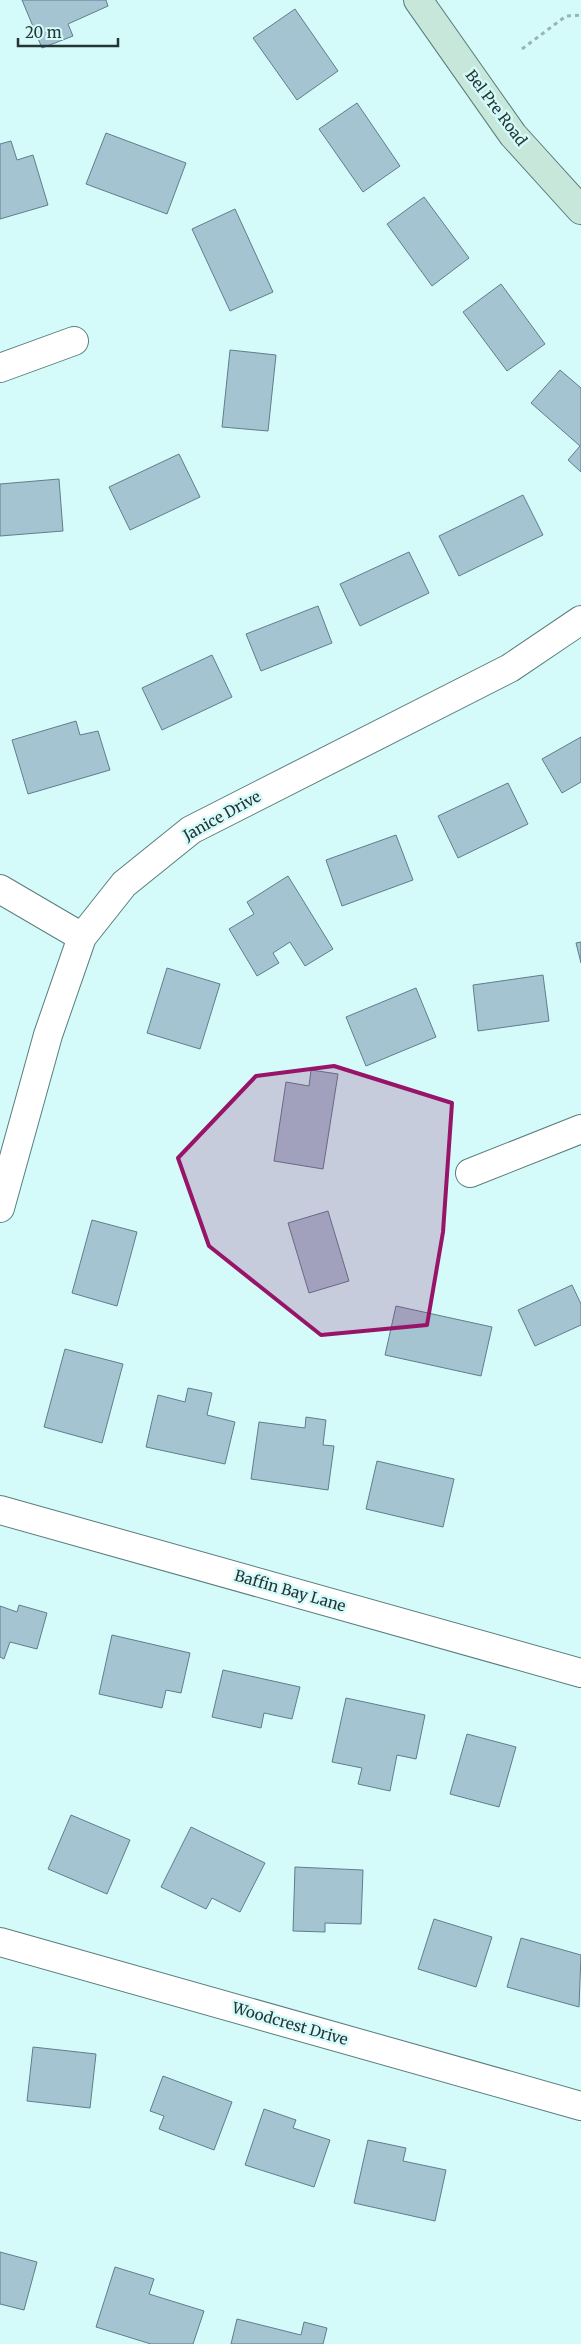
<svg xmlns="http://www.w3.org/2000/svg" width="581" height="2344" viewBox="0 0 581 2344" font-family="Merriweather,serif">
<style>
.building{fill:#a4c4d2;stroke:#5f7e8a}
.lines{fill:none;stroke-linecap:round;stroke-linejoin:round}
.street-casing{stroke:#5a7d7c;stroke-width:30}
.secondary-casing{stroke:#5a7d7c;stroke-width:30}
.path{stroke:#96b5b4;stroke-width:3;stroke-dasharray:4 4;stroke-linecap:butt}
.street{stroke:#fff;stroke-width:28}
.secondary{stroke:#c6e7da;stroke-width:28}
.marked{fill:#981469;fill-opacity:0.2;stroke:#981469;stroke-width:4;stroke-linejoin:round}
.labels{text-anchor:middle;stroke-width:5;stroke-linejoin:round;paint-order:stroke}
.street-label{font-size:15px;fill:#253434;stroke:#d4fbfa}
</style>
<rect width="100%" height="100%" fill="#d4fbfa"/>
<path class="building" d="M 22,0 L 106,0 L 108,6 L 68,24 L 73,36 L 42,48 Z
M 295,9 L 338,71 L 297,100 L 253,38 Z
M 357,103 L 400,166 L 363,192 L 319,129 Z
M 106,133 L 186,163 L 167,214 L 86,184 Z
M 11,141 L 17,160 L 33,155 L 48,205 L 0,219 L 0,144 Z
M 424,197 L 469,258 L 432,286 L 387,224 Z
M 235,209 L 273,292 L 230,311 L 192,229 Z
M 501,284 L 545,344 L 507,371 L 463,312 Z
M 230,350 L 276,355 L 268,431 L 222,427 Z
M 560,370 L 581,388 L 581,472 L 568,460 L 580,446 L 531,403 Z
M 179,454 L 200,497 L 130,530 L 109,487 Z
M 59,479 L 63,531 L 0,536 L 0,484 Z
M 523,495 L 543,535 L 459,576 L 439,536 Z
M 409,552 L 429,593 L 360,626 L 340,584 Z
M 318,606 L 332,643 L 261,671 L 246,634 Z
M 212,655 L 232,697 L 162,730 L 142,688 Z
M 76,721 L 80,735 L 98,731 L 110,770 L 28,794 L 12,740 Z
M 581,737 L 581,782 L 562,793 L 542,759 Z
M 508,783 L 528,824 L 458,858 L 438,816 Z
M 396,835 L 413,880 L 342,906 L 326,860 Z
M 288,876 L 333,949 L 305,966 L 290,942 L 273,953 L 279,963 L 257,976 L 229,929 L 254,914 L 247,902 Z
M 581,942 L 581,963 L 576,943 Z
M 167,968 L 220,984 L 200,1049 L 147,1033 Z
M 543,975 L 549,1021 L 478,1031 L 473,985 Z
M 416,988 L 436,1037 L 366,1066 L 346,1017 Z
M 311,1070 L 338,1074 L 323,1169 L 274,1161 L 286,1082 L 309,1086 Z
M 328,1211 L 349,1281 L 309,1293 L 288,1223 Z
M 92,1220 L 137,1232 L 117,1306 L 72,1293 Z
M 572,1285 L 581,1304 L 581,1325 L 535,1346 L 518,1310 Z
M 396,1306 L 492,1327 L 481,1376 L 385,1355 Z
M 65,1349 L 123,1364 L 102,1443 L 44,1427 Z
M 188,1388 L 212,1393 L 207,1415 L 235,1422 L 225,1464 L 146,1447 L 158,1395 L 185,1402 Z
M 306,1417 L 326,1420 L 323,1445 L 334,1446 L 328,1490 L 251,1479 L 259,1422 L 305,1428 Z
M 377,1461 L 454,1479 L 443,1527 L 366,1509 Z
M 19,1605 L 47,1613 L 37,1649 L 10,1642 L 4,1659 L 0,1657 L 0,1606 L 17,1612 Z
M 112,1635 L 190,1653 L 181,1693 L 166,1690 L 162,1708 L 99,1694 Z
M 223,1670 L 300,1687 L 292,1719 L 264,1713 L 261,1728 L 212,1717 Z
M 346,1698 L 425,1715 L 416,1759 L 397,1755 L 390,1791 L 358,1784 L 362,1768 L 332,1762 Z
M 467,1734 L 516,1747 L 499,1807 L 450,1794 Z
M 71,1815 L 130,1840 L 107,1894 L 48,1869 Z
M 191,1827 L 265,1863 L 240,1912 L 212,1898 L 206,1909 L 161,1887 Z
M 295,1867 L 363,1870 L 361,1924 L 325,1923 L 325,1932 L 293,1931 Z
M 434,1919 L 492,1937 L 476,1987 L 418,1969 Z
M 521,1938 L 581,1955 L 579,2007 L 507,1987 Z
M 33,2047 L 96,2054 L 90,2108 L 27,2101 Z
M 163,2076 L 232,2102 L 214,2150 L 159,2129 L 164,2116 L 150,2111 Z
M 264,2109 L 296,2120 L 293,2128 L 330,2140 L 314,2187 L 245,2165 Z
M 368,2140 L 406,2148 L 403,2161 L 446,2170 L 435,2221 L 354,2203 Z
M 0,2252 L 37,2262 L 24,2310 L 0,2304 Z
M 115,2267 L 154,2279 L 149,2294 L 204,2311 L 193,2344 L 151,2344 L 96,2327 Z
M 237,2319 L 301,2335 L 304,2322 L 327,2328 L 323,2344 L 231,2344 Z"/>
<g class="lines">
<defs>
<path id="street" d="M 0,368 L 74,341
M 0,889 L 82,937
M 470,1173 L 581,1129
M 0,1208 L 48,1035 L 82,937 L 124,884 L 191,830 L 510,668 L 581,620
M 0,1510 L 581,1673
M 0,1942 L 581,2106"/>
<path id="secondary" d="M 418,0 L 513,135 L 581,210"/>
</defs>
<use href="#street" class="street-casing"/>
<use href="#secondary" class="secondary-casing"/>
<path class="path" d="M 522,49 L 566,16 L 581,15"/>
<use href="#street" class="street"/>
<use href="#secondary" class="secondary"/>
</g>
<path class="marked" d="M 334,1066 L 452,1103 L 443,1232 L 427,1325 L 321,1335 L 209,1246 L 178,1158 L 256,1076 Z"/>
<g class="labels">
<g class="street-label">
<text transform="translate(496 108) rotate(53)" y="5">Bel Pre Road</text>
<text transform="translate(222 816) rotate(-29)" y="5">Janice Drive</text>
<text transform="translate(290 1591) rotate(16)" y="5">Baffin Bay Lane</text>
<text transform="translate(290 2024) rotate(16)" y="5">Woodcrest Drive</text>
</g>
</g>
<path d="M18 38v8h100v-8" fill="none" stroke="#253434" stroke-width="2.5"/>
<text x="25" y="38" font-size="15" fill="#253434" stroke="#d4fbfa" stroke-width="4" paint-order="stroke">20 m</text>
</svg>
